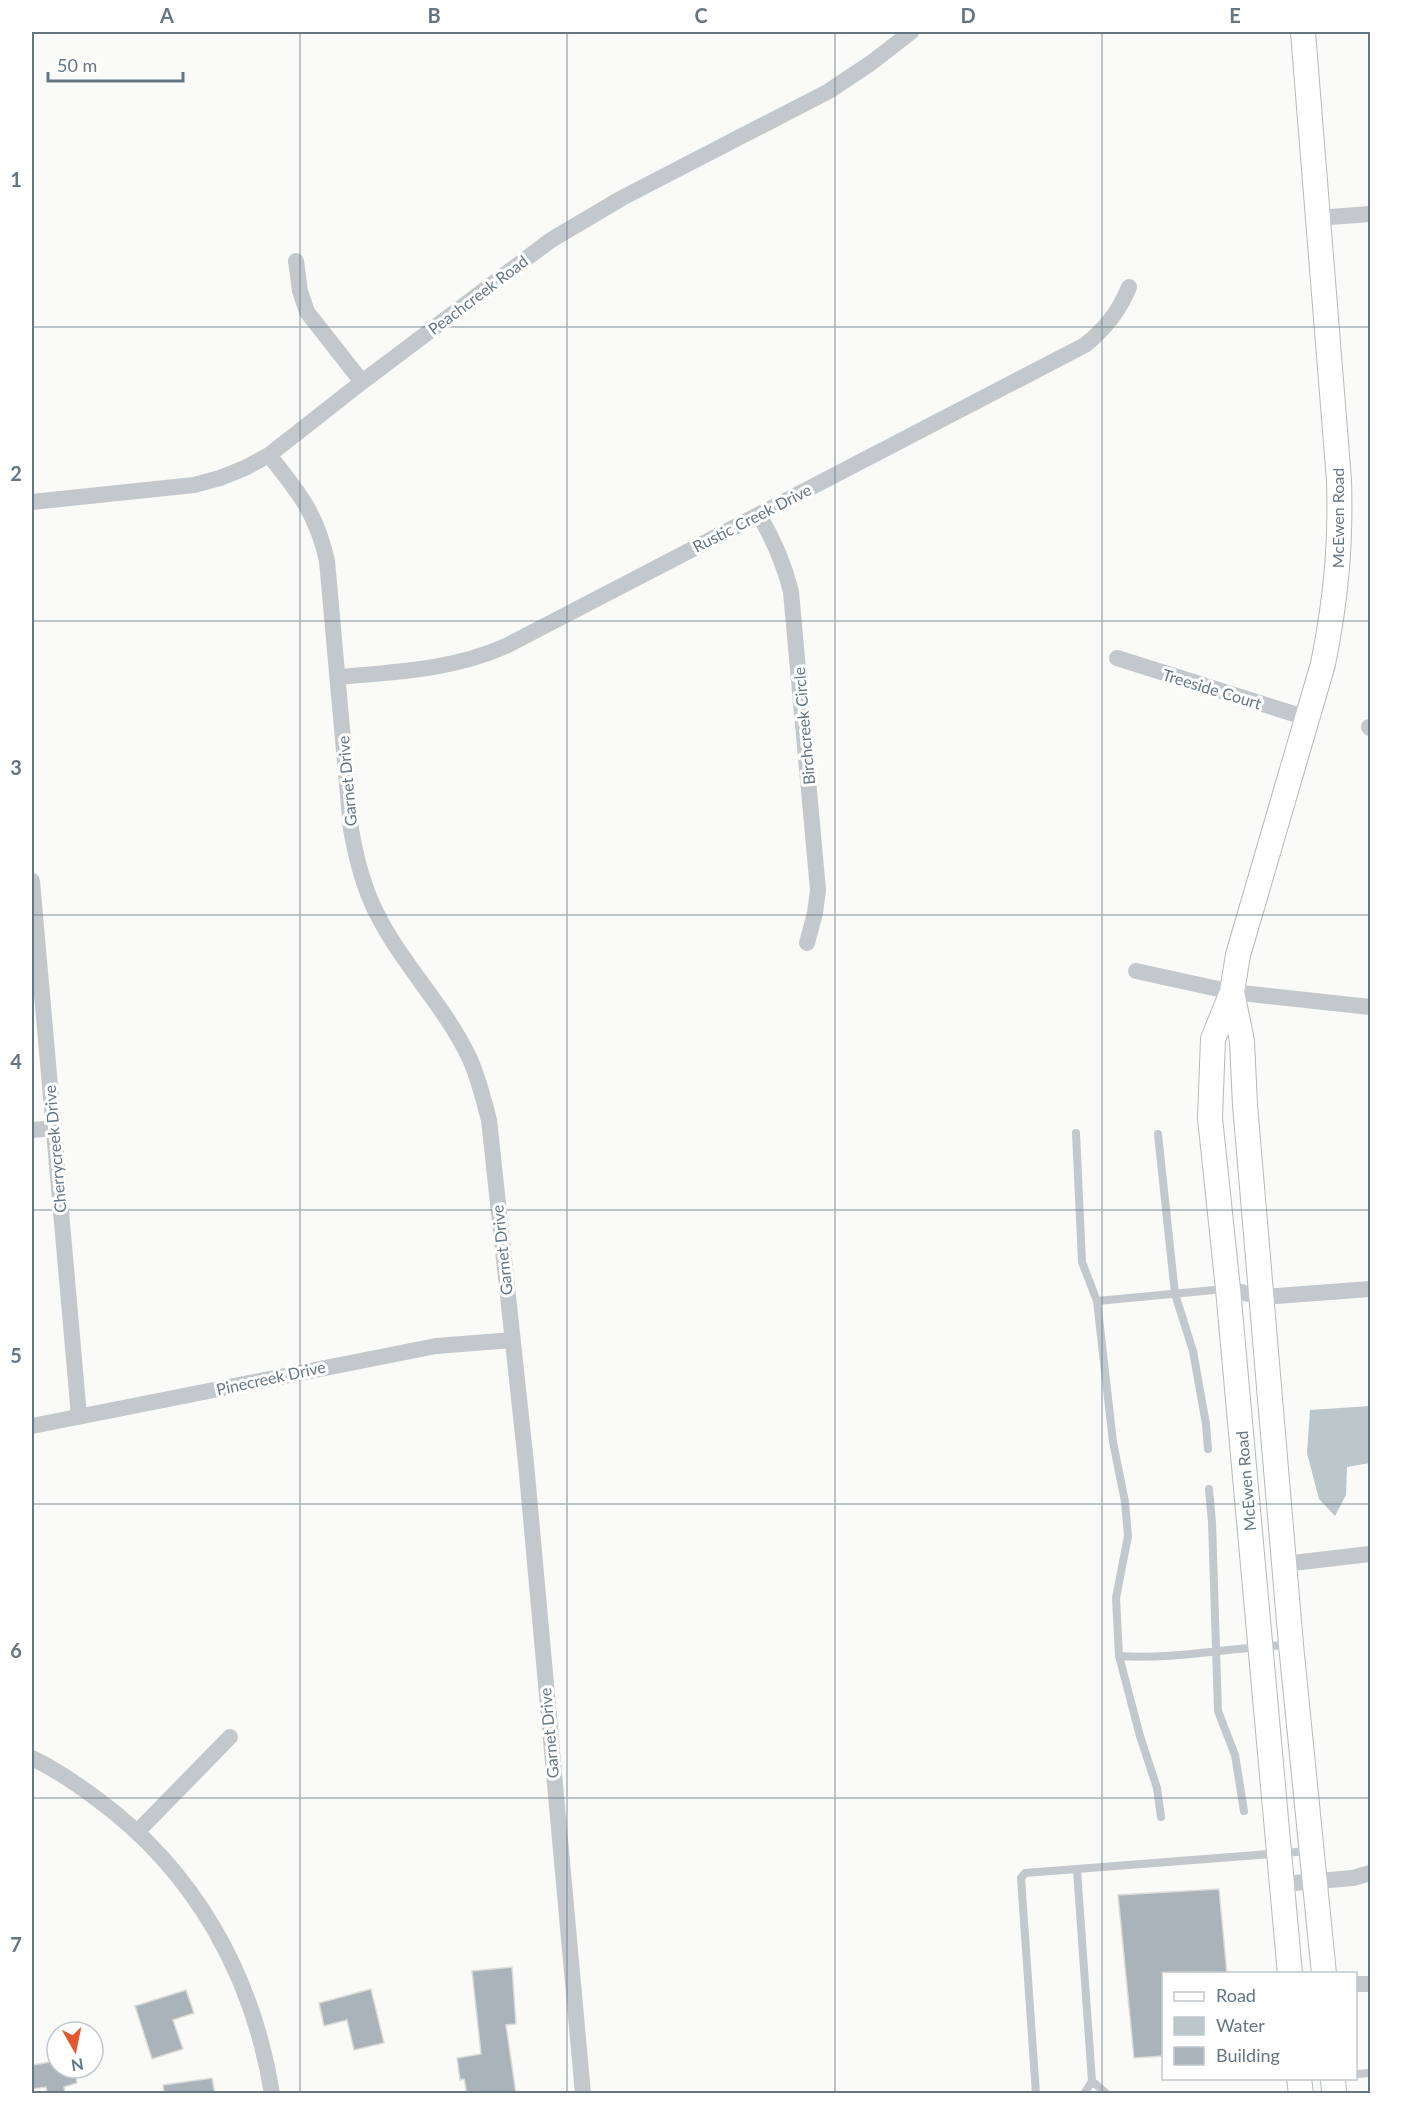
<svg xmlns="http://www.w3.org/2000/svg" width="1402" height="2125" viewBox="0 0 1402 2125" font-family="Lato,sans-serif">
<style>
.water{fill:#bbc7cb}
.building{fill:#aab3b9;stroke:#dcdcda;stroke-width:1.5}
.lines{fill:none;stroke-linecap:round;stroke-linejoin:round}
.secondary-casing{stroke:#b3babf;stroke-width:26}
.lane{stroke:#c3c8cc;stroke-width:8}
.street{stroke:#c3c8cc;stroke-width:16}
.secondary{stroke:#fff;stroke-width:24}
.grid{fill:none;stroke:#657683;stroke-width:1.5;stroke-opacity:0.55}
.labels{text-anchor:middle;stroke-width:6;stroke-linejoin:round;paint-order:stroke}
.street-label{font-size:16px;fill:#657683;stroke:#fff}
.neatline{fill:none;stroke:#657683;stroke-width:2}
.grid-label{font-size:20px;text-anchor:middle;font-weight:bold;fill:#657683}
</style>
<rect width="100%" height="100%" fill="#fafaf8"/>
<path class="water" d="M 1370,1406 L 1370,1463 L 1347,1467 L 1346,1495 L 1335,1516 L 1319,1499 L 1307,1453 L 1310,1410 Z"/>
<path class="building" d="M 1219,1889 L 1227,1974 L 1164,1974 L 1164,2056 L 1134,2058 L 1118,1895 Z
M 512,1967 L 516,2024 L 506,2025 L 516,2094 L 467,2094 L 464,2079 L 460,2080 L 457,2058 L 481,2054 L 472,1971 Z
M 371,1989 L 384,2043 L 354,2050 L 347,2020 L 324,2026 L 319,2003 Z
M 186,1990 L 194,2013 L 173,2020 L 183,2049 L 152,2059 L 135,2006 Z
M 57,2061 L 57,2068 L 75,2068 L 77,2083 L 64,2087 L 65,2094 L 47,2094 L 46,2087 L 32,2089 L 32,2065 Z
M 212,2078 L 215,2094 L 164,2094 L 163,2085 Z"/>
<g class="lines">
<defs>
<path id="secondary" d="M 1232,992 L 1242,1041 L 1245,1105 L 1291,1645 L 1324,1974
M 1290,1974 L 1228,1289 L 1210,1118 L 1213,1039 L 1232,992 L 1238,955 L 1323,664 C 1336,599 1341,546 1339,480 L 1303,32
M 1299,2078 L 1301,2094
M 1333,2078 L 1334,2094"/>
</defs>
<use href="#secondary" class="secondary-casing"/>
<path class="lane" d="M 1076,1133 L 1082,1262 L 1097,1301 L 1113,1442 L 1125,1502 L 1128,1536 L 1116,1598 L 1119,1656 L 1140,1736 L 1157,1788 L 1161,1817
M 1158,1134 L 1175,1294 L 1193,1351 L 1206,1424 L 1208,1449
M 1097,1301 L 1225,1289
M 1209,1489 L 1212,1522 L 1218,1711 L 1235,1755 L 1244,1811
M 1119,1656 C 1176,1660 1231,1647 1288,1645
M 1077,1870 L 1092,2081 L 1107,2094
M 1356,2074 L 1370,2073
M 1036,2094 L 1021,1878 L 1025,1873 L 1309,1851
M 1084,2094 L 1092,2081"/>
<path class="street" d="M 1317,218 L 1370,214
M 296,261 L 300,291 L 307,312 L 362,382
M 269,455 C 299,493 316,512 327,561 L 351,829 C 356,858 363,886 376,912 C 401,963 443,1004 468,1055 C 478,1075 483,1098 489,1120 L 526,1463 L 583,2094
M 32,502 L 194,485 L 220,478 L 245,468 L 269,455 L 362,382 L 551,240 L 622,198 L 829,91 L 871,63 L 911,32
M 759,515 C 774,540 784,563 791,592 L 818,890 L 815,913 L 807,943
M 1117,658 L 1307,718
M 338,677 C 396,672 452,670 506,646 L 1085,345 C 1105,329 1119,312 1129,287
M 1369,727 L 1370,728
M 32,881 L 79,1416
M 1136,971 L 1232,992 L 1370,1007
M 32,1130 L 54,1128
M 1228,1289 L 1262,1297 L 1370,1289
M 32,1426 L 436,1346 L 512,1340
M 1284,1564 L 1370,1554
M 32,1758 C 55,1769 77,1784 97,1799 C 195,1871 253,1975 272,2094
M 138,1831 L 230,1737
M 1282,1884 L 1353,1878 L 1370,1873
M 1356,1984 L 1370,1984"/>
<use href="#secondary" class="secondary"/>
</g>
<path class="grid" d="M 300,32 L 300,2094M 567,32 L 567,2094M 835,32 L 835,2094M 1102,32 L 1102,2094M 32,327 L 1370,327M 32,621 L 1370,621M 32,915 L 1370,915M 32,1210 L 1370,1210M 32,1504 L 1370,1504M 32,1798 L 1370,1798"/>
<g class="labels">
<g class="street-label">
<text transform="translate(478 295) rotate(-37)" y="6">Peachcreek Road</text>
<text transform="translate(752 518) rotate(-27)" y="6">Rustic Creek Drive</text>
<text transform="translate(1338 518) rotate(-90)" y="6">McEwen Road</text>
<text transform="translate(1212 689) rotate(17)" y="6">Treeside Court</text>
<text transform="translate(804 726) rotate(-95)" y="6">Birchcreek Circle</text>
<text transform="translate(347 781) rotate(-95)" y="6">Garnet Drive</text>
<text transform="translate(55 1149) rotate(-95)" y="6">Cherrycreek Drive</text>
<text transform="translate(502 1250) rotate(-96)" y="6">Garnet Drive</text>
<text transform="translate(271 1378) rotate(-12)" y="6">Pinecreek Drive</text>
<text transform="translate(1246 1481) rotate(-95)" y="6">McEwen Road</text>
<text transform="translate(549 1733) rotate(-95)" y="6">Garnet Drive</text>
</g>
</g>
<rect width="1402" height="2125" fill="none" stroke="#ffffff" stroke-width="66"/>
<rect x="1162" y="1972" width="195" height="108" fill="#ffffff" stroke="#c1c8cd" stroke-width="1.5"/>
<rect x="1174" y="1992" width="30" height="9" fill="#ffffff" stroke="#c1c8cd" stroke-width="1.5"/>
<text x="1216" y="2002" font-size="18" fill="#657683">Road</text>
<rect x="1174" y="2017" width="30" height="18" fill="#bbc7cb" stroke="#c1c8cd" stroke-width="1.5"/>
<text x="1216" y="2032" font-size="18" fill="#657683">Water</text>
<rect x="1174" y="2047" width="30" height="18" fill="#aab3b9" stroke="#c1c8cd" stroke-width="1.5"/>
<text x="1216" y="2062" font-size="18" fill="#657683">Building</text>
<g transform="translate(75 2050) rotate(171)"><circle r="28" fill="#ffffff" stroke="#c1c8cd" stroke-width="1.5"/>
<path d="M0-4.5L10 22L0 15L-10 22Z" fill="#e4572e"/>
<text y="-9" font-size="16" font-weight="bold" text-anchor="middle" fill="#657683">N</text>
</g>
<path d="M48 72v9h135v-9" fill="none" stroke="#657683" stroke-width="3"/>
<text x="57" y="72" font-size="18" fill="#657683" stroke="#ffffff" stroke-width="4.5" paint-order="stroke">50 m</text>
<rect x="33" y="33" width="1336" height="2059" class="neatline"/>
<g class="grid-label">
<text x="167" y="23">A</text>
<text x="434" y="23">B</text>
<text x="701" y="23">C</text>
<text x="968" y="23">D</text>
<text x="1235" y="23">E</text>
<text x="16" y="187">1</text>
<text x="16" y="481">2</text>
<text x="16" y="775">3</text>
<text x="16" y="1069">4</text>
<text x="16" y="1363">5</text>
<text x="16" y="1658">6</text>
<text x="16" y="1952">7</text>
</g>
</svg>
